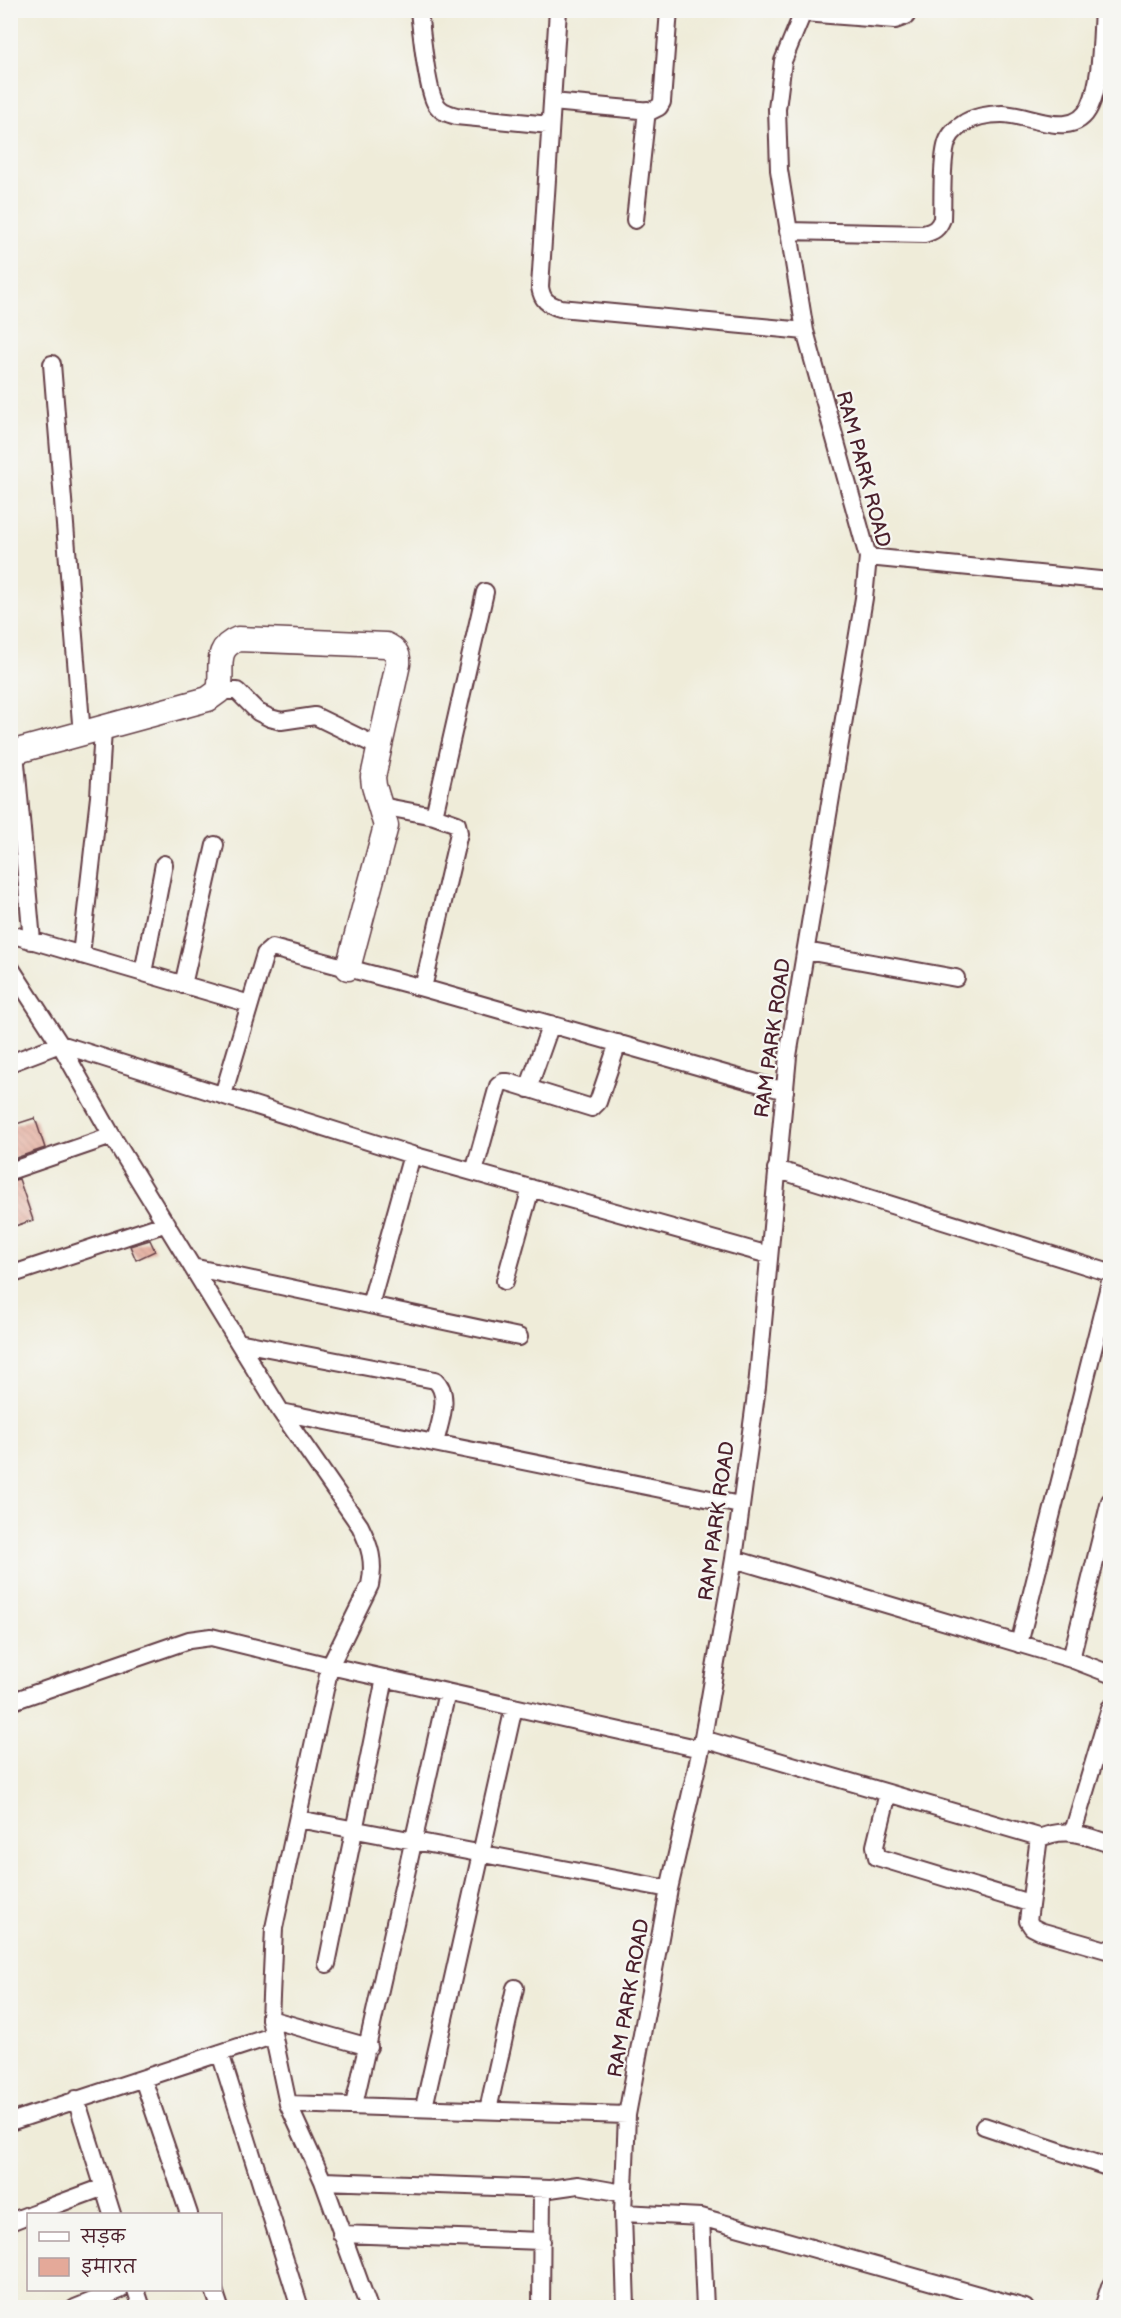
<svg xmlns="http://www.w3.org/2000/svg" width="1121" height="2318" viewBox="0 0 1121 2318" font-family="'Balsamiq Sans','Playpen Sans Deva',sans-serif">
<style>
.building{fill:url(#building-back-hatch)}
.lines{fill:none;stroke-linecap:round;stroke-linejoin:round}
.street-casing{stroke:#633e45;stroke-width:20}
.secondary-casing{stroke:#633e45;stroke-width:27}
.street{stroke:#fff;stroke-width:16}
.secondary{stroke:#fff;stroke-width:24}
.labels{text-anchor:middle;stroke-width:4.5;stroke-linejoin:round;paint-order:stroke}
.street-label{font-size:20px;fill:#4a1f2b;stroke:#f6f6f2}
</style>
<defs>
<pattern id="building-back-hatch" width="6" height="6" patternUnits="userSpaceOnUse" patternTransform="scale(1.5)"><rect width="6" height="6" fill="#e4a999"/><path d="M-1 5l2 2M0 0l6 6M5-1l2 2" fill="none" stroke="#bb897d"/></pattern>
</defs>
<rect width="100%" height="100%" fill="#f6f6f2"/>
<filter id="ink" filterUnits="userSpaceOnUse"><feTurbulence type="fractalNoise" baseFrequency=".0167" numOctaves="2"/><feDisplacementMap in="SourceGraphic" scale="12" xChannelSelector="R" yChannelSelector="G"/><feConvolveMatrix kernelMatrix="1 2 1 2 8 2 1 2 1" color-interpolation-filters="sRGB"/></filter>
<filter id="wash" filterUnits="userSpaceOnUse"><feTurbulence type="fractalNoise" baseFrequency=".008" numOctaves="4" result="noise"/><feDisplacementMap in="SourceGraphic" scale="24" xChannelSelector="R" yChannelSelector="G"/><feGaussianBlur stdDeviation="1.35" result="paint"/><feColorMatrix in="noise" values="0 0 0 0 0 0 0 0 0 0 0 0 0 0 0 0 0 1.4 0 .05"/><feComposite in="paint" operator="in"/></filter>
<g filter="url(#wash)">
<rect width="100%" height="100%" fill="#efecd9"/>
<g id="blocks">
<path class="building" d="M 35,1118 L 45,1148 L 10,1160 L 10,1126 Z
M 19,1179 L 33,1220 L 15,1226 L 10,1211 L 10,1181 Z
M 150,1240 L 155,1251 L 136,1260 L 130,1246 Z"/>
</g>
</g>
<g filter="url(#ink)">
<use href="#blocks" fill-opacity="0" stroke="#633e45" stroke-width="1.5"/>
<g class="lines">
<defs>
<path id="street" d="M 419,10 C 421,29 427,92 436,104 C 441,112 447,113 456,116 L 550,125
M 558,10 L 540,287 C 542,300 547,304 560,308 L 805,331 L 868,557 L 864,598 L 788,1056 L 757,1387 L 734,1559 L 701,1749 L 669,1889 L 627,2115 L 623,2213 L 626,2308
M 804,10 L 783,61 L 777,109 L 779,170 L 805,331
M 804,13 L 895,20 L 906,16 L 908,10
M 552,102 L 651,111 L 659,107 L 662,102 L 669,10
M 635,220 L 647,110
M 788,231 L 924,234 C 934,231 938,229 942,219 C 943,197 941,167 946,146 C 948,137 955,129 963,124 C 973,117 989,114 1002,114 C 1029,114 1074,142 1090,106 C 1102,80 1101,39 1103,10
M 52,364 L 82,735
M 868,557 L 1110,581
M 219,691 L 237,691 L 258,712 L 270,718 L 281,721 L 315,716 L 379,747
M 15,752 L 32,941
M 381,806 L 434,816 L 485,592
M 10,934 L 250,1004
M 806,951 L 956,978
M 81,955 L 99,797 L 103,729
M 10,967 L 60,1044 L 112,1136 L 281,1412 L 360,1526 C 370,1546 375,1562 370,1585 L 330,1666 L 274,1928 L 270,2019 L 288,2104 L 323,2181 L 369,2308
M 143,973 L 164,864
M 183,985 L 215,845
M 423,988 L 459,833 L 457,824 L 434,816
M 10,1063 L 60,1044 L 412,1155 L 769,1255
M 528,1089 L 551,1024
M 223,1095 L 265,954 L 272,948 L 423,988 L 785,1091
M 776,1169 L 1110,1273
M 10,1171 L 112,1136
M 474,1172 L 498,1086 L 503,1082 L 508,1082 L 592,1108 L 598,1102 L 618,1043
M 192,1267 L 519,1337
M 10,1275 L 167,1223
M 505,1281 L 531,1188
M 370,1305 L 412,1155
M 238,1342 L 435,1380 C 452,1395 439,1424 435,1443
M 281,1412 L 740,1505
M 734,1559 L 1071,1659 L 1110,1674
M 1019,1644 L 1110,1282
M 1071,1659 L 1110,1501
M 10,1702 L 189,1640 L 211,1637 L 330,1666 L 701,1749
M 703,1739 L 1039,1837 L 1028,1921 L 1032,1927 L 1040,1931 L 1110,1951
M 888,1793 L 875,1846 L 877,1857 L 1029,1903
M 298,1819 L 669,1889
M 1073,1832 L 1110,1708
M 1038,1839 C 1066,1826 1083,1835 1110,1844
M 327,1964 L 385,1678
M 270,2019 L 369,2047
M 220,2053 L 300,2308
M 143,2079 L 189,2214
M 76,2099 L 112,2214
M 288,2104 L 627,2115
M 354,2105 L 447,1692
M 424,2107 L 514,1707
M 488,2110 L 515,1988
M 10,2122 L 272,2036
M 984,2126 L 1110,2168
M 323,2181 L 550,2189 L 578,2185 L 623,2193
M 623,2213 L 701,2217 L 1025,2308
M 31,2214 L 104,2187
M 701,2217 L 705,2308
M 10,2222 L 28,2215
M 341,2234 L 542,2241
M 136,2290 L 142,2308
M 214,2290 L 220,2308
M 75,2308 L 120,2290
M 541,2308 L 542,2189
M 1103,2308 L 1110,2286"/>
<path id="secondary" d="M 10,753 L 208,699 L 219,691 C 224,669 212,649 238,639 L 386,645 C 395,649 399,654 398,664 L 373,777 L 374,786 L 386,826 L 348,968"/>
</defs>
<use href="#street" class="street-casing"/>
<use href="#secondary" class="secondary-casing"/>
<use href="#street" class="street"/>
<use href="#secondary" class="secondary"/>
</g>
</g>
<g class="labels">
<g class="street-label">
<text transform="translate(864 469) rotate(75)" y="7">RAM PARK ROAD</text>
<text transform="translate(772 1038) rotate(-82)" y="7">RAM PARK ROAD</text>
<text transform="translate(716 1521) rotate(-82)" y="7">RAM PARK ROAD</text>
<text transform="translate(628 1998) rotate(-80)" y="7">RAM PARK ROAD</text>
</g>
</g>
<rect width="1121" height="2318" fill="none" stroke="#f6f6f2" stroke-width="36"/>
<rect x="27" y="2213" width="195" height="78" fill="#f6f6f2" stroke="#b1a0a2" stroke-width="1.5"/>
<rect x="39" y="2232" width="30" height="9" fill="#ffffff" stroke="#b1a0a2" stroke-width="1.5"/>
<text x="81" y="2243" font-size="18" fill="#4a1f2b">सड़क</text>
<rect x="39" y="2258" width="30" height="18" fill="#e4a999" stroke="#b1a0a2" stroke-width="1.5"/>
<text x="81" y="2273" font-size="18" fill="#4a1f2b">इमारत</text>
</svg>
